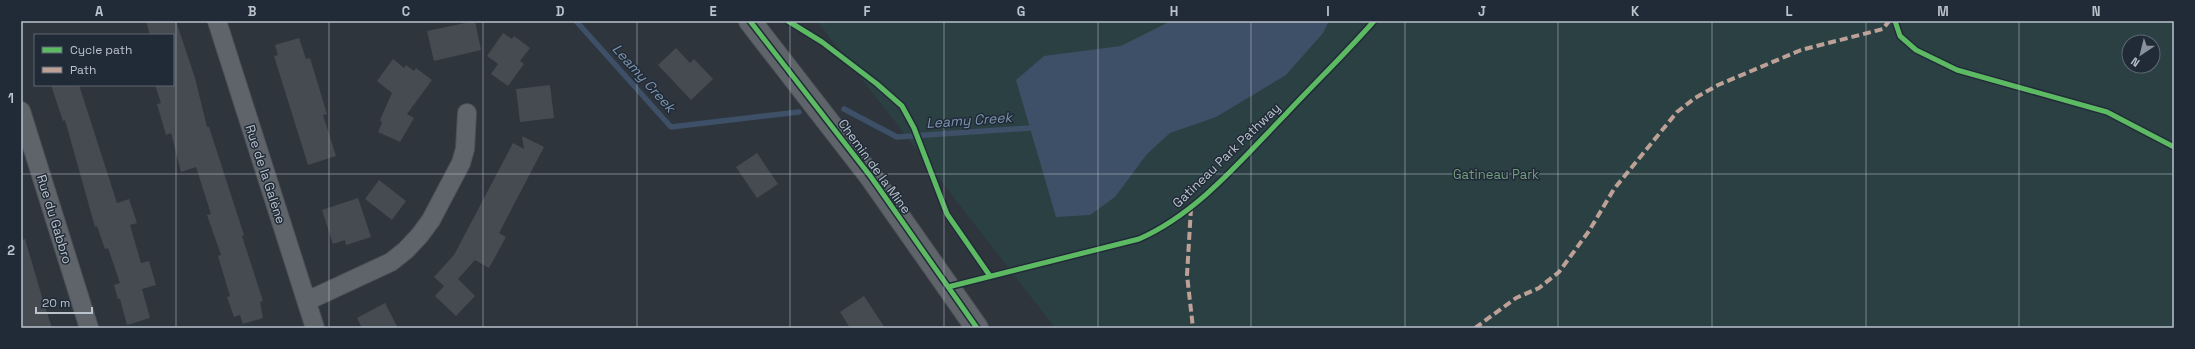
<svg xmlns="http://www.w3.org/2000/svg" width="2195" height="349" viewBox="0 0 2195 349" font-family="'Space Grotesk',sans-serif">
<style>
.green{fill:#2b4043;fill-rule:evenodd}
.water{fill:#3d5067}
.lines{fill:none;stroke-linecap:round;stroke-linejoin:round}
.stream{stroke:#3d5067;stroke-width:5.5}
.building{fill:#454b51}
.minor-casing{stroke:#4d5157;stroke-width:20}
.tertiary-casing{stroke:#4d5157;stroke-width:24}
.minor{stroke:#5f646a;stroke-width:18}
.tertiary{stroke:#5f646a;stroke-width:22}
.quiet{stroke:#bda197;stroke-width:4;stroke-dasharray:8 4;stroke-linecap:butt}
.cycleway-casing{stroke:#212b38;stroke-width:8}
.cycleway{stroke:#5cba63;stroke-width:5}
.grid{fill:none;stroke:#bac2cc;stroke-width:1;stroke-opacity:0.55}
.labels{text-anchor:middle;stroke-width:3;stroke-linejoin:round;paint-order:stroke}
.street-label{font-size:13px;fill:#bac2cc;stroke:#212b38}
.park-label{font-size:13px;fill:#729c7b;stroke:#212b38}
.water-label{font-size:14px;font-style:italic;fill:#7c93ad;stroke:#212b38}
.neatline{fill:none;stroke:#bac2cc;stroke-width:1.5}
.grid-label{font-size:13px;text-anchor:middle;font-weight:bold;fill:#bac2cc}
</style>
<rect width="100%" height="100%" fill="#2e353d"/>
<path class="green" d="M 817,21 L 2174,21 L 2174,328 L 1055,328 ZM 2129,42 L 2153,42 L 2153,66 L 2129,66 Z"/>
<path class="water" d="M 1171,21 L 1329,21 L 1323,33 L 1286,75 L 1216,117 L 1170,133 L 1147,154 L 1115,197 L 1090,215 L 1056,217 L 1016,80 L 1044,56 L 1121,46 Z"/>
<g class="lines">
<path class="stream" d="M 576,21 L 671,127 L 799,112
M 844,109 L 897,137 L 1030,128"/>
</g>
<path class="building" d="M 146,21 L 176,21 L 195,78 L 207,127 L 209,127 L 244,235 L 242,236 L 263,301 L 260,302 L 263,318 L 243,324 L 240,315 L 234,317 L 227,297 L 230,296 L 218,256 L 221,255 L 207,215 L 211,214 L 196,167 L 181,172 L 171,133 L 166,135 L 157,104 L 161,103 L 155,85 L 173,85 L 173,35 L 150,35 Z
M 475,21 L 481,50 L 434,61 L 427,31 Z
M 503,33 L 512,39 L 514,36 L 530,48 L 520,61 L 524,64 L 508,86 L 491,74 L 498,64 L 487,56 Z
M 299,38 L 306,59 L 310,58 L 327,114 L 323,115 L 336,156 L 308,165 L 274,56 L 278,55 L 275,45 Z
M 676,48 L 690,63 L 694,59 L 713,79 L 691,100 L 658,65 Z
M 393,59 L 404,68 L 406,65 L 414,71 L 416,68 L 432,80 L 407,114 L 414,118 L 400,142 L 378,132 L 382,123 L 380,120 L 392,93 L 377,81 Z
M 51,85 L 79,85 L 117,203 L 129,199 L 137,223 L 130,225 L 141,263 L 149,261 L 156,285 L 142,289 L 150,318 L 127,325 L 120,299 L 118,299 L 114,285 L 120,283 L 108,248 L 105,249 L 97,226 L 95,227 L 65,120 L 63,121 Z
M 550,85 L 554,118 L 520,122 L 516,89 Z
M 522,136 L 544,147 L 499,233 L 506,237 L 489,268 L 475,260 L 458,279 L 475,296 L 456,316 L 435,296 L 444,286 L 434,277 L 454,255 L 513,143 L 524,149 Z
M 757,153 L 778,184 L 757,198 L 736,167 Z
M 379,180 L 406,201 L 392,220 L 365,199 Z
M 358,198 L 371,237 L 346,245 L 345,240 L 333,244 L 322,210 Z
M 25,239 L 42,297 L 52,328 L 21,328 L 21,240 Z
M 864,296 L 885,328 L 850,328 L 840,312 Z
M 385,303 L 398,328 L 362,328 L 357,318 Z"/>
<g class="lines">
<defs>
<path id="minor" d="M 217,21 L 315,328
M 21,111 L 89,328
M 307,301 L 391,262 L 406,250 L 420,235 L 431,220 L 461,163 L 465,149 L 467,113"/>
<path id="tertiary" d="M 750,21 L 871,177 L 977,328"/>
</defs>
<use href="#minor" class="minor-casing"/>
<use href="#tertiary" class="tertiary-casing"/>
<use href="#minor" class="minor"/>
<use href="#tertiary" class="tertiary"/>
<path class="quiet" d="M 1191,208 L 1187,275 L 1193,328
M 1475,328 L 1516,298 L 1539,288 L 1559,272 L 1589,231 L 1614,189 L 1677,112 L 1695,98 L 1718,85 L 1801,50 L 1883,29 L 1889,21"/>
<defs>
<path id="cycleway" d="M 750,21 L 871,177 L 977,328
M 788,21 L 822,42 L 877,84 L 902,106 L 914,128 L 947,214 L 990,276
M 1895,21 L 1900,36 L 1916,50 L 1957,70 L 2107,112 L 2174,147
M 948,287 L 1139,239 C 1198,213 1242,159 1286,114 C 1315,83 1346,53 1374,21"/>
</defs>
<use href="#cycleway" class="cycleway-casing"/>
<use href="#cycleway" class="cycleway"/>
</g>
<path class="grid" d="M 176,21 L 176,328M 329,21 L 329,328M 483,21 L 483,328M 637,21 L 637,328M 790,21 L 790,328M 944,21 L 944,328M 1098,21 L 1098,328M 1251,21 L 1251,328M 1405,21 L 1405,328M 1558,21 L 1558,328M 1712,21 L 1712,328M 1866,21 L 1866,328M 2019,21 L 2019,328M 21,174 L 2174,174"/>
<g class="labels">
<g class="street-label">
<text transform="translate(1226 155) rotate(-44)" y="5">Gatineau Park Pathway</text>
<text transform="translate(875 166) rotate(54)" y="5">Chemin de la Mine</text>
<text transform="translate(266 174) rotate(72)" y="5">Rue de la Galène</text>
<text transform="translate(55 219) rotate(73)" y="5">Rue du Gabbro</text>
</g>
<g class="park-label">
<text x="1496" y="179">Gatineau Park</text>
</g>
<g class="water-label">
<text transform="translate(644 78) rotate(48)" y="5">Leamy Creek</text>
<text transform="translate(969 120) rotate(-4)" y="5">Leamy Creek</text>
</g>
</g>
<rect width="2195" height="349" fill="none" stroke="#212b38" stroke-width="44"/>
<rect x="34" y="34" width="140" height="52" fill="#212b38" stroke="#5e6773"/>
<rect x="42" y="47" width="20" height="6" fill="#5cba63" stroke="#5e6773"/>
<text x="70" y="54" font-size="12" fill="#bac2cc">Cycle path</text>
<rect x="42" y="67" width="20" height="6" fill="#bda197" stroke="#5e6773"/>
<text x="70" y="74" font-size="12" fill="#bac2cc">Path</text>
<g transform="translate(2141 54) rotate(215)"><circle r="19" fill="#212b38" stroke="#5e6773"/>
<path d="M0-3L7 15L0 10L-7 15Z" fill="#89919a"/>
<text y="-6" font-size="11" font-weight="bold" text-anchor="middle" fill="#bac2cc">N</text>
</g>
<path d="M36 307v6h56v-6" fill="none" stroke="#bac2cc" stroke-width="2"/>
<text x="42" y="307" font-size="12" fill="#bac2cc" stroke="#212b38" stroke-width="3" paint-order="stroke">20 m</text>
<rect x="22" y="22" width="2151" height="305" class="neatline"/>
<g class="grid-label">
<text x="99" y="16">A</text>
<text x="252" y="16">B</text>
<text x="406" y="16">C</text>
<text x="560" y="16">D</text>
<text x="713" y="16">E</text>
<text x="867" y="16">F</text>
<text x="1021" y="16">G</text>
<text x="1174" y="16">H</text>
<text x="1328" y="16">I</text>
<text x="1482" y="16">J</text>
<text x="1635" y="16">K</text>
<text x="1789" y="16">L</text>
<text x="1943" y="16">M</text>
<text x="2096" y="16">N</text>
<text x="11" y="103">1</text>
<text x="11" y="255">2</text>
</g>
</svg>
